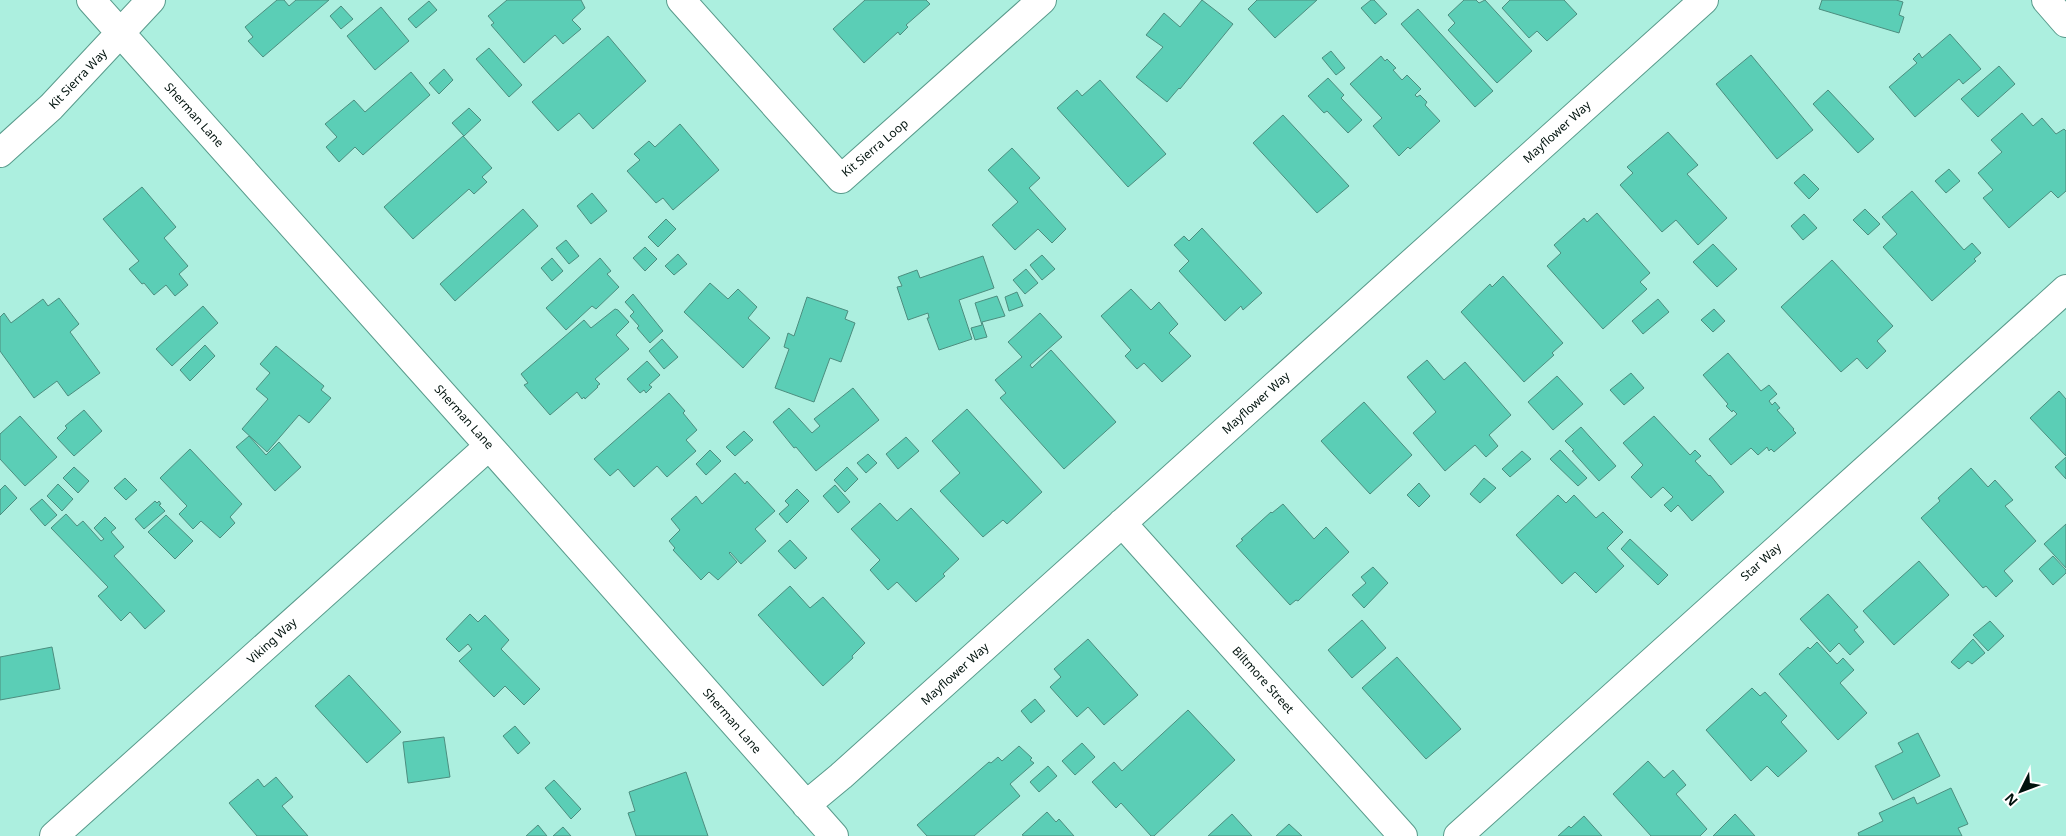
<svg xmlns="http://www.w3.org/2000/svg" width="2066" height="836" viewBox="0 0 2066 836" font-family="'Noto Sans',sans-serif">
<style>
.building{fill:#5bceb6;stroke:#4c8e7f}
.lines{fill:none;stroke-linecap:round;stroke-linejoin:round}
.minor-casing{stroke:#589a8b;stroke-width:30}
.minor{stroke:#fff;stroke-width:28}
.labels{text-anchor:middle;stroke-width:4;stroke-linejoin:round;paint-order:stroke}
.street-label{font-size:12px;fill:#00120d;stroke:#fff}
</style>
<rect width="100%" height="100%" fill="#acefdf"/>
<path class="building" d="M 277,0 L 284,0 L 289,6 L 296,0 L 329,0 L 263,57 L 248,41 L 253,37 L 245,27 Z
M 507,0 L 581,0 L 585,8 L 572,20 L 581,29 L 563,44 L 555,35 L 524,63 L 491,25 L 494,23 L 488,16 Z
M 865,0 L 926,0 L 930,4 L 906,25 L 908,27 L 900,35 L 898,32 L 864,63 L 833,29 Z
M 1202,0 L 1233,24 L 1180,89 L 1179,88 L 1167,102 L 1136,77 L 1163,47 L 1146,35 L 1164,13 L 1180,27 Z
M 1257,0 L 1317,0 L 1275,38 L 1248,9 Z
M 1371,0 L 1374,0 L 1387,14 L 1375,24 L 1361,8 Z
M 1464,0 L 1476,0 L 1479,3 L 1485,0 L 1532,51 L 1497,83 L 1448,30 L 1455,23 L 1448,15 Z
M 1510,0 L 1564,0 L 1577,14 L 1547,41 L 1537,31 L 1529,38 L 1502,8 Z
M 1822,0 L 1896,0 L 1903,2 L 1899,15 L 1904,17 L 1899,33 L 1819,9 Z
M 429,1 L 437,10 L 416,28 L 408,19 Z
M 341,6 L 353,19 L 341,29 L 330,16 Z
M 381,7 L 409,41 L 375,70 L 347,36 Z
M 1418,9 L 1493,91 L 1475,107 L 1401,24 Z
M 1950,34 L 1981,69 L 1963,84 L 1959,79 L 1915,117 L 1889,87 L 1917,63 L 1913,59 L 1919,53 L 1922,58 Z
M 608,36 L 646,81 L 593,129 L 579,113 L 558,131 L 532,102 Z
M 489,48 L 522,85 L 509,97 L 476,59 Z
M 1331,51 L 1345,68 L 1336,75 L 1322,58 Z
M 1751,55 L 1813,130 L 1777,159 L 1716,84 Z
M 1381,56 L 1385,61 L 1387,59 L 1396,68 L 1393,70 L 1402,80 L 1407,75 L 1421,89 L 1415,95 L 1417,97 L 1420,95 L 1427,102 L 1425,105 L 1440,121 L 1410,149 L 1408,147 L 1399,156 L 1373,126 L 1382,118 L 1350,84 Z
M 1999,66 L 2015,84 L 1978,117 L 1961,99 Z
M 444,69 L 453,80 L 439,94 L 429,83 Z
M 411,72 L 430,95 L 363,155 L 355,147 L 339,162 L 326,147 L 337,137 L 325,124 L 354,100 L 365,112 Z
M 1328,78 L 1344,95 L 1341,98 L 1362,120 L 1348,133 L 1327,111 L 1324,113 L 1308,96 Z
M 1100,80 L 1166,154 L 1128,187 L 1057,108 L 1077,90 L 1082,96 Z
M 1828,90 L 1874,139 L 1858,153 L 1813,104 Z
M 469,108 L 481,120 L 464,136 L 452,123 Z
M 2022,113 L 2033,126 L 2042,118 L 2056,134 L 2064,129 L 2066,131 L 2066,191 L 2058,198 L 2051,191 L 2009,228 L 1983,198 L 1993,190 L 1978,173 L 2002,152 L 1991,140 Z
M 1283,115 L 1349,186 L 1317,213 L 1253,143 Z
M 680,124 L 719,170 L 673,210 L 663,198 L 656,203 L 627,171 L 640,160 L 634,154 L 649,141 L 655,147 Z
M 1668,132 L 1698,165 L 1687,174 L 1727,218 L 1698,245 L 1676,220 L 1662,232 L 1620,185 L 1633,173 L 1627,167 Z
M 463,136 L 492,168 L 482,177 L 487,182 L 474,194 L 469,189 L 413,239 L 384,207 Z
M 1012,148 L 1040,178 L 1029,188 L 1066,229 L 1052,243 L 1038,229 L 1015,250 L 992,225 L 1018,202 L 988,170 Z
M 1949,169 L 1960,181 L 1946,193 L 1935,181 Z
M 1804,174 L 1819,189 L 1809,199 L 1794,183 Z
M 142,187 L 176,227 L 164,238 L 188,266 L 179,274 L 188,285 L 175,296 L 166,285 L 154,295 L 144,283 L 142,284 L 129,269 L 139,261 L 103,219 Z
M 1912,191 L 1964,250 L 1972,243 L 1981,253 L 1974,259 L 1976,261 L 1932,301 L 1883,247 L 1897,234 L 1882,217 Z
M 592,193 L 607,211 L 591,224 L 577,206 Z
M 523,209 L 538,226 L 455,301 L 440,284 Z
M 1865,209 L 1880,224 L 1868,235 L 1853,220 Z
M 1597,213 L 1650,273 L 1640,282 L 1647,289 L 1603,329 L 1547,266 L 1561,253 L 1554,245 L 1584,218 L 1587,222 Z
M 1804,214 L 1817,228 L 1803,240 L 1791,226 Z
M 666,219 L 676,229 L 658,247 L 648,237 Z
M 1202,228 L 1262,293 L 1243,310 L 1241,306 L 1225,321 L 1179,271 L 1189,261 L 1174,245 L 1184,236 L 1189,241 Z
M 566,240 L 579,256 L 569,264 L 556,248 Z
M 1713,244 L 1737,269 L 1717,287 L 1693,262 Z
M 645,247 L 657,259 L 645,271 L 633,258 Z
M 678,254 L 687,264 L 674,275 L 665,266 Z
M 1042,255 L 1055,269 L 1042,280 L 1030,265 Z
M 983,256 L 994,288 L 959,300 L 972,339 L 939,350 L 927,318 L 929,318 L 928,313 L 908,320 L 897,287 L 902,286 L 898,277 L 917,270 L 920,278 Z
M 552,258 L 563,271 L 552,281 L 541,268 Z
M 600,258 L 611,271 L 607,274 L 619,287 L 596,309 L 592,306 L 566,330 L 546,308 Z
M 1832,260 L 1893,326 L 1877,341 L 1886,351 L 1867,369 L 1857,358 L 1841,372 L 1781,307 Z
M 1026,269 L 1038,283 L 1025,294 L 1013,280 Z
M 1503,276 L 1563,343 L 1552,353 L 1554,355 L 1524,382 L 1461,312 L 1490,284 L 1492,287 Z
M 710,283 L 728,299 L 738,289 L 757,307 L 748,318 L 770,338 L 743,368 L 684,312 Z
M 1131,289 L 1151,310 L 1159,302 L 1178,324 L 1169,333 L 1191,356 L 1162,382 L 1144,363 L 1137,369 L 1125,356 L 1131,350 L 1101,316 Z
M 1017,292 L 1023,306 L 1009,311 L 1005,297 Z
M 633,294 L 663,331 L 650,343 L 637,328 L 639,326 L 630,316 L 634,312 L 625,302 Z
M 997,296 L 1005,316 L 982,322 L 987,337 L 975,340 L 971,328 L 982,325 L 975,303 Z
M 807,297 L 848,311 L 845,319 L 855,323 L 841,362 L 830,358 L 814,402 L 775,388 L 789,349 L 784,347 L 788,333 L 794,336 Z
M 59,298 L 79,324 L 70,332 L 100,373 L 68,396 L 57,381 L 34,398 L 0,351 L 0,317 L 4,313 L 11,323 L 43,299 L 48,306 Z
M 1658,299 L 1669,312 L 1643,334 L 1632,321 Z
M 203,306 L 218,323 L 172,366 L 156,349 Z
M 615,309 L 618,310 L 629,322 L 616,335 L 629,349 L 595,379 L 600,384 L 597,386 L 598,387 L 585,399 L 584,397 L 582,399 L 577,392 L 550,415 L 524,385 L 528,383 L 521,374 L 584,320 L 591,328 Z
M 1714,309 L 1725,321 L 1713,332 L 1701,320 Z
M 1040,313 L 1062,337 L 1030,365 L 1032,368 L 1051,350 L 1116,422 L 1064,469 L 1000,398 L 1006,393 L 995,380 L 1022,357 L 1008,342 Z
M 662,339 L 678,357 L 664,369 L 649,351 Z
M 205,345 L 215,356 L 190,381 L 180,370 Z
M 276,346 L 324,386 L 321,390 L 331,398 L 309,423 L 299,415 L 267,452 L 242,429 L 268,399 L 256,389 L 270,373 L 260,364 Z
M 1728,353 L 1761,391 L 1769,385 L 1777,394 L 1769,401 L 1772,405 L 1775,402 L 1780,408 L 1777,410 L 1794,429 L 1793,430 L 1796,433 L 1774,452 L 1771,449 L 1769,451 L 1767,447 L 1758,455 L 1751,448 L 1731,465 L 1709,439 L 1737,414 L 1733,410 L 1732,412 L 1726,406 L 1728,404 L 1703,375 Z
M 1427,360 L 1444,380 L 1465,362 L 1511,415 L 1489,435 L 1498,446 L 1486,457 L 1475,445 L 1445,471 L 1413,433 L 1436,412 L 1407,377 Z
M 647,361 L 660,375 L 649,385 L 652,387 L 646,393 L 644,390 L 640,393 L 627,379 Z
M 1631,373 L 1644,388 L 1624,405 L 1610,390 Z
M 1557,376 L 1583,404 L 1553,430 L 1528,402 Z
M 853,388 L 879,420 L 816,471 L 796,447 L 794,448 L 773,422 L 789,408 L 812,433 L 820,426 L 814,419 Z
M 2059,391 L 2066,399 L 2066,456 L 2030,418 Z
M 669,393 L 685,411 L 683,413 L 697,430 L 686,440 L 696,451 L 667,477 L 657,466 L 634,487 L 618,469 L 610,476 L 594,459 Z
M 1364,402 L 1412,455 L 1370,494 L 1321,441 Z
M 967,409 L 1042,492 L 1007,524 L 1003,520 L 983,537 L 940,491 L 960,473 L 932,441 Z
M 84,410 L 102,431 L 74,456 L 57,438 L 67,428 L 65,426 Z
M 20,416 L 57,457 L 25,486 L 0,459 L 0,434 Z
M 1654,416 L 1690,455 L 1695,450 L 1701,456 L 1695,461 L 1709,476 L 1710,475 L 1724,492 L 1692,521 L 1678,505 L 1671,512 L 1664,505 L 1673,497 L 1663,487 L 1651,498 L 1631,477 L 1643,465 L 1623,443 Z
M 1581,427 L 1616,466 L 1599,481 L 1572,451 L 1574,450 L 1565,441 Z
M 744,431 L 753,440 L 735,456 L 726,447 Z
M 249,436 L 266,455 L 279,442 L 301,467 L 275,491 L 236,447 Z
M 906,437 L 919,451 L 898,469 L 886,454 Z
M 190,449 L 242,504 L 230,517 L 235,523 L 220,538 L 201,521 L 193,529 L 179,514 L 187,506 L 160,478 Z
M 710,450 L 721,461 L 706,475 L 696,464 Z
M 1560,450 L 1587,478 L 1578,486 L 1550,459 Z
M 1522,451 L 1531,459 L 1510,477 L 1502,469 Z
M 868,454 L 877,463 L 866,473 L 857,463 Z
M 2066,457 L 2066,479 L 2055,467 Z
M 74,467 L 89,481 L 78,493 L 63,478 Z
M 847,467 L 858,479 L 845,492 L 834,480 Z
M 1971,468 L 1988,487 L 1995,480 L 2013,500 L 2005,506 L 2036,541 L 2004,571 L 2013,581 L 1996,597 L 1986,586 L 1983,588 L 1921,518 L 1940,501 L 1938,498 Z
M 735,473 L 745,484 L 747,481 L 775,511 L 755,529 L 766,541 L 741,564 L 730,552 L 729,553 L 737,562 L 718,580 L 709,572 L 701,580 L 673,550 L 675,548 L 669,541 L 680,530 L 671,519 L 696,496 L 702,504 Z
M 125,478 L 137,490 L 126,500 L 114,488 Z
M 1484,478 L 1496,488 L 1480,503 L 1470,494 Z
M 1419,483 L 1430,496 L 1419,507 L 1407,495 Z
M 58,484 L 73,499 L 62,511 L 47,496 Z
M 5,485 L 17,498 L 0,515 L 0,490 Z
M 835,485 L 850,502 L 838,513 L 823,496 Z
M 797,489 L 809,501 L 787,523 L 779,514 L 789,505 L 785,501 Z
M 1558,495 L 1566,503 L 1574,495 L 1596,518 L 1603,512 L 1623,532 L 1607,548 L 1624,566 L 1596,593 L 1575,572 L 1562,584 L 1516,535 Z
M 42,499 L 57,515 L 45,526 L 30,509 Z
M 155,501 L 157,503 L 159,501 L 161,504 L 159,505 L 165,511 L 144,529 L 135,519 Z
M 880,503 L 897,521 L 911,508 L 959,559 L 943,574 L 945,576 L 916,602 L 897,582 L 888,590 L 870,570 L 880,560 L 851,529 Z
M 1283,504 L 1314,539 L 1326,527 L 1349,552 L 1298,601 L 1296,600 L 1290,605 L 1236,546 L 1243,540 L 1241,539 L 1271,512 L 1272,513 Z
M 66,514 L 77,526 L 83,521 L 101,541 L 104,539 L 94,528 L 105,517 L 116,528 L 111,532 L 124,547 L 114,556 L 165,611 L 145,629 L 130,612 L 121,621 L 98,596 L 108,587 L 51,528 Z
M 166,515 L 193,541 L 175,559 L 148,532 Z
M 2066,524 L 2066,568 L 2044,544 Z
M 1630,539 L 1668,575 L 1658,585 L 1621,549 Z
M 790,540 L 807,558 L 795,569 L 778,551 Z
M 2053,556 L 2066,570 L 2066,573 L 2053,585 L 2039,569 Z
M 1919,561 L 1949,595 L 1894,645 L 1863,611 Z
M 1373,567 L 1388,583 L 1364,608 L 1352,595 L 1366,583 L 1361,577 Z
M 790,586 L 810,608 L 823,597 L 865,643 L 852,656 L 853,658 L 823,686 L 758,615 Z
M 1828,594 L 1858,627 L 1854,630 L 1864,642 L 1850,655 L 1839,643 L 1830,652 L 1800,619 Z
M 470,614 L 478,622 L 485,615 L 509,640 L 501,649 L 540,689 L 524,705 L 505,686 L 494,697 L 459,661 L 472,649 L 468,644 L 459,652 L 446,639 Z
M 1362,620 L 1386,648 L 1352,678 L 1328,650 Z
M 1990,621 L 2004,636 L 1988,651 L 1973,635 Z
M 1088,639 L 1138,695 L 1104,725 L 1088,707 L 1077,717 L 1050,687 L 1061,677 L 1054,669 Z
M 1973,639 L 1985,653 L 1972,664 L 1968,661 L 1959,669 L 1951,662 Z
M 1817,642 L 1837,664 L 1843,658 L 1854,670 L 1840,683 L 1867,713 L 1838,740 L 1779,674 L 1808,647 L 1810,649 Z
M 52,647 L 60,689 L 0,700 L 0,657 Z
M 1397,657 L 1461,729 L 1426,759 L 1362,688 Z
M 349,675 L 401,732 L 367,763 L 315,706 Z
M 1752,688 L 1760,696 L 1765,692 L 1787,716 L 1781,722 L 1807,751 L 1778,777 L 1767,766 L 1751,781 L 1706,730 Z
M 1035,699 L 1045,711 L 1031,723 L 1021,711 Z
M 1188,710 L 1235,760 L 1154,836 L 1151,836 L 1121,803 L 1116,808 L 1092,782 L 1114,762 L 1122,771 Z
M 515,726 L 530,743 L 518,754 L 503,736 Z
M 1918,733 L 1940,776 L 1893,800 L 1875,766 L 1903,752 L 1898,743 Z
M 444,737 L 450,777 L 408,783 L 403,742 Z
M 1082,743 L 1095,757 L 1075,775 L 1062,761 Z
M 1019,746 L 1032,758 L 1030,760 L 1034,763 L 1010,784 L 1020,796 L 974,836 L 927,836 L 917,825 L 989,762 L 991,763 L 998,757 L 1002,761 Z
M 1648,761 L 1664,778 L 1673,770 L 1686,785 L 1676,794 L 1707,829 L 1700,836 L 1651,836 L 1613,794 Z
M 1048,766 L 1057,776 L 1039,792 L 1030,782 Z
M 686,772 L 708,836 L 636,836 L 628,813 L 635,811 L 629,792 Z
M 276,777 L 293,797 L 282,806 L 308,836 L 257,836 L 229,803 L 258,779 L 264,787 Z
M 554,780 L 581,809 L 571,819 L 545,788 Z
M 1951,788 L 1968,824 L 1958,828 L 1962,836 L 1859,836 L 1858,833 L 1883,821 L 1879,813 L 1914,797 L 1917,804 Z
M 1047,812 L 1056,822 L 1059,819 L 1074,836 L 1024,836 L 1022,835 Z
M 1232,814 L 1252,836 L 1208,836 Z
M 1735,814 L 1755,836 L 1713,836 Z
M 1584,816 L 1602,836 L 1558,836 L 1569,826 L 1571,828 Z
M 1289,824 L 1302,836 L 1276,836 Z
M 538,825 L 547,836 L 526,836 Z
M 563,827 L 571,836 L 553,836 Z"/>
<g class="lines">
<defs>
<path id="minor" d="M 91,0 L 489,446 L 834,836
M 681,0 L 841,179 L 1042,0
M 2046,0 L 2066,23
M 0,153 L 51,107 L 151,0
M 1122,523 L 1403,836
M 806,805 L 841,776 L 1704,0
M 54,836 L 489,446
M 1458,836 L 2066,289"/>
</defs>
<use href="#minor" class="minor-casing"/>
<use href="#minor" class="minor"/>
</g>
<g class="labels">
<g class="street-label">
<text transform="translate(78 79) rotate(-46)" y="4">Kit Sierra Way</text>
<text transform="translate(194 115) rotate(48)" y="4">Sherman Lane</text>
<text transform="translate(1557 132) rotate(-42)" y="4">Mayflower Way</text>
<text transform="translate(875 148) rotate(-40)" y="4">Kit Sierra Loop</text>
<text transform="translate(1256 403) rotate(-42)" y="4">Mayflower Way</text>
<text transform="translate(464 417) rotate(48)" y="4">Sherman Lane</text>
<text transform="translate(1761 562) rotate(-42)" y="4">Star Way</text>
<text transform="translate(272 641) rotate(-42)" y="4">Viking Way</text>
<text transform="translate(955 674) rotate(-42)" y="4">Mayflower Way</text>
<text transform="translate(1263 680) rotate(48)" y="4">Biltmore Street</text>
<text transform="translate(732 721) rotate(49)" y="4">Sherman Lane</text>
</g>
</g>
<g transform="translate(2021 791) rotate(228)" stroke="#ffffff" stroke-width="4" paint-order="stroke">
<path d="M0-4L9 19L0 12L-9 19Z" fill="#00120d"/>
<text y="-8" font-size="14" font-weight="bold" text-anchor="middle" fill="#00120d">N</text>
</g>
</svg>
